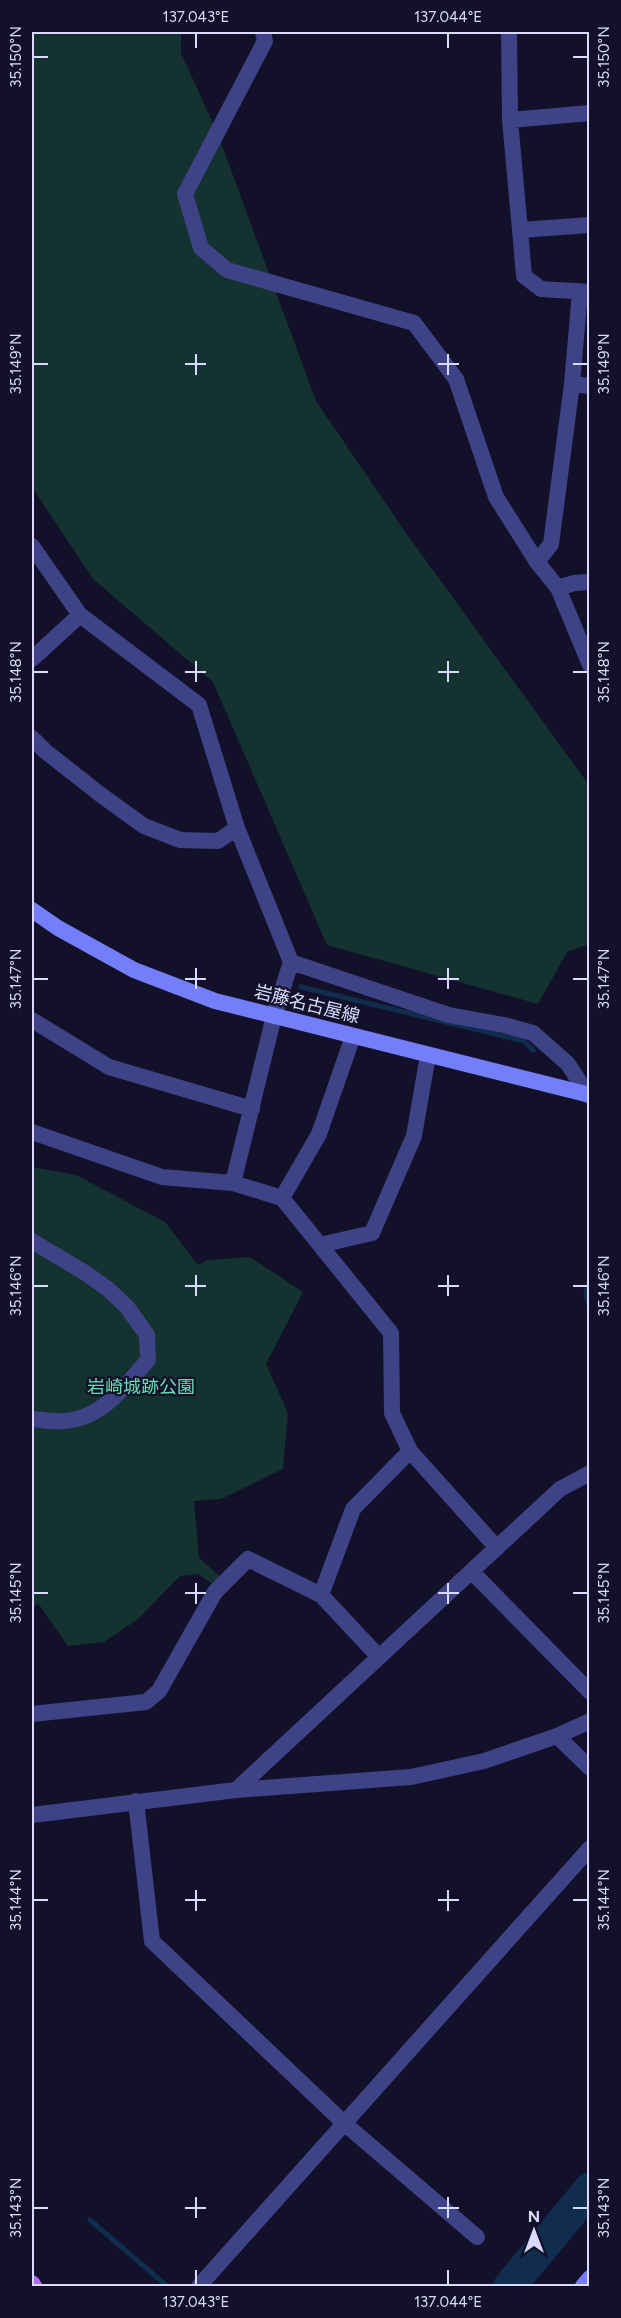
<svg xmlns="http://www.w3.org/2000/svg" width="621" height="2318" viewBox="0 0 621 2318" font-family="Figtree,'Noto Sans JP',sans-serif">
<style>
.green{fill:#14322f}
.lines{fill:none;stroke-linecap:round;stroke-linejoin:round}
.stream{stroke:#112d4d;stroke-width:5}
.river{stroke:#112d4d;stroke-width:33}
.minor{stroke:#3e4286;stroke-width:16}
.tertiary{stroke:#3e4286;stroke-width:16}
.secondary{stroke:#757efa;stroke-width:16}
.primary{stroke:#b465fa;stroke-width:16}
.ticks{fill:none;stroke:#dbdafe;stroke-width:2}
.labels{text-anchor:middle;stroke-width:4.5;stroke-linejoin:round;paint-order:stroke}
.street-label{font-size:18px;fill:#dbdafe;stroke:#131129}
.park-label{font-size:18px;fill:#67ddb4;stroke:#131129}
.neatline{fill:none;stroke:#dbdafe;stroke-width:2}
.ticks-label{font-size:15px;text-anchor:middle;fill:#dbdafe}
</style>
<rect width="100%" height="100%" fill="#131129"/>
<path class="green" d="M 32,32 L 181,32 L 181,53 L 217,132 L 316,401 L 406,533 L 589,785 L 589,944 L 567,952 L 538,1004 L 327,945 L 213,682 L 93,579 L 32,487 Z
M 32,1167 L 76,1175 L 165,1222 L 198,1265 L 208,1260 L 250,1257 L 303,1292 L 266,1364 L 288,1413 L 283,1469 L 221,1499 L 194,1501 L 199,1558 L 223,1579 L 222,1591 L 198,1574 L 180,1576 L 138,1619 L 104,1642 L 68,1646 L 38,1603 L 32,1609 Z"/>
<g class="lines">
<path class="stream" d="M 301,987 L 524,1041 L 533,1050
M 590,1279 L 586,1293 L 590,1310
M 90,2220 L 167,2286"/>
<path class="river" d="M 510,2286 L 590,2189"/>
<path class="minor" d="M 263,32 L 265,41 L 185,194 L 201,248 L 227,270 L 414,323 L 456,379 L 496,497 L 537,562 L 558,588 L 590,665
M 509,32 L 510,120 L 520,230 L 590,225
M 510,120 L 590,113
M 520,230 L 524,276 L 541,289 L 590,292
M 572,384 L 590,386
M 32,546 L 80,615 L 199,705 L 237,828 L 291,962 L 274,1016 L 233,1183
M 537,562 L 551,544 L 572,384 L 580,292
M 558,588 L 574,583 L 590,582
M 32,659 L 80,615
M 32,738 L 45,751 L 101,795 L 144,826 L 180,840 L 218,841 L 237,828
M 291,962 L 449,1015 L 504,1025 L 533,1033 L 568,1064 L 588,1095
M 32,1020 L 109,1067 L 252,1109
M 32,1132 L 162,1177 L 233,1183 L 282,1198 L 391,1333 L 392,1413 L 410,1451 L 497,1548
M 282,1198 L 319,1134 L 353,1036
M 32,1241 L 84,1272 L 108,1289 L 127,1307 L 147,1335 L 148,1360 C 125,1386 102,1419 64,1421 C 54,1422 42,1420 32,1419
M 320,1245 L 372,1233 L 414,1136 L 428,1055
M 472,1572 L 590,1692
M 321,1595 L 353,1509 L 410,1451
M 32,1714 L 146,1702 L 159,1691 L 215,1592 L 248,1559 L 321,1595 L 379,1657
M 557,1736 L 590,1768
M 236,1790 L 560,1489 L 590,1473
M 136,1801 L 152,1941 L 345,2124 L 477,2237
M 199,2286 L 590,1848"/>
<path class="tertiary" d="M 32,1815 L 236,1790 L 411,1777 L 484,1761 L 557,1736 L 590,1721"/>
<path class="secondary" d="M 32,910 L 58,928 L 134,970 L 215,1001 L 590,1095
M 583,2286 L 590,2278"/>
<path class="primary" d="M 32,2283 L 34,2286"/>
</g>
<path class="ticks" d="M 196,33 L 196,48M 448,33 L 448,48M 33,57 L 48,57M 573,57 L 588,57M 196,354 L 196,375M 448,354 L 448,375M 33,364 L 48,364M 185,364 L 206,364M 438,364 L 459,364M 573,364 L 588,364M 196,661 L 196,682M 448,661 L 448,682M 33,672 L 48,672M 185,672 L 206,672M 438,672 L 459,672M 573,672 L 588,672M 196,968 L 196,989M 448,968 L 448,989M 33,979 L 48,979M 185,979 L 206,979M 438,979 L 459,979M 573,979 L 588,979M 196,1275 L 196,1296M 448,1275 L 448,1296M 33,1286 L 48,1286M 185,1286 L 206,1286M 438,1286 L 459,1286M 573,1286 L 588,1286M 196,1583 L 196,1604M 448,1583 L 448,1604M 33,1593 L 48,1593M 185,1593 L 206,1593M 438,1593 L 459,1593M 573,1593 L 588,1593M 196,1890 L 196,1911M 448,1890 L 448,1911M 33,1900 L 48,1900M 185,1900 L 206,1900M 438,1900 L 459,1900M 573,1900 L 588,1900M 196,2197 L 196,2218M 448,2197 L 448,2218M 33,2208 L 48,2208M 185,2208 L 206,2208M 438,2208 L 459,2208M 573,2208 L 588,2208M 196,2270 L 196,2285M 448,2270 L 448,2285"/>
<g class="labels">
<g class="street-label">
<text transform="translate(307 1004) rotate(14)" y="6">岩藤名古屋線</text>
</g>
<g class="park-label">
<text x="141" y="1393">岩崎城跡公園</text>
</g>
</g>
<rect width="621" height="2318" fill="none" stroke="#131129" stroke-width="66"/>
<g transform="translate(534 2231)" stroke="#131129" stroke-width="4.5" paint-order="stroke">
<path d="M0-4.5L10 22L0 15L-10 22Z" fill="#dbdafe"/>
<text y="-9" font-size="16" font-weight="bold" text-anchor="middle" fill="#dbdafe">N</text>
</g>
<rect x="33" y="33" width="555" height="2252" class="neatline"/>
<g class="ticks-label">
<text x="196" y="22">137.043°E</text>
<text x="448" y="22">137.044°E</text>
<text transform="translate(16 57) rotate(-90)" y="5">35.150°N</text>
<text transform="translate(604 57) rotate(-90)" y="5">35.150°N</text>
<text transform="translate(16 364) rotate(-90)" y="5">35.149°N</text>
<text transform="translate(604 364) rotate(-90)" y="5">35.149°N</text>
<text transform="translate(16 672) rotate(-90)" y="5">35.148°N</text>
<text transform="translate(604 672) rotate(-90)" y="5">35.148°N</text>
<text transform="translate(16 979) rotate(-90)" y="5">35.147°N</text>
<text transform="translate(604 979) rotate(-90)" y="5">35.147°N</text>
<text transform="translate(16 1286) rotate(-90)" y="5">35.146°N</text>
<text transform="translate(604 1286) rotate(-90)" y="5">35.146°N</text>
<text transform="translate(16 1593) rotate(-90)" y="5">35.145°N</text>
<text transform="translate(604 1593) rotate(-90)" y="5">35.145°N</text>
<text transform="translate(16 1900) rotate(-90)" y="5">35.144°N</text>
<text transform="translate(604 1900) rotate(-90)" y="5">35.144°N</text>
<text transform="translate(16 2208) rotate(-90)" y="5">35.143°N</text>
<text transform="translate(604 2208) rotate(-90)" y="5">35.143°N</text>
<text x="196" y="2307">137.043°E</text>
<text x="448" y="2307">137.044°E</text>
</g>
</svg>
